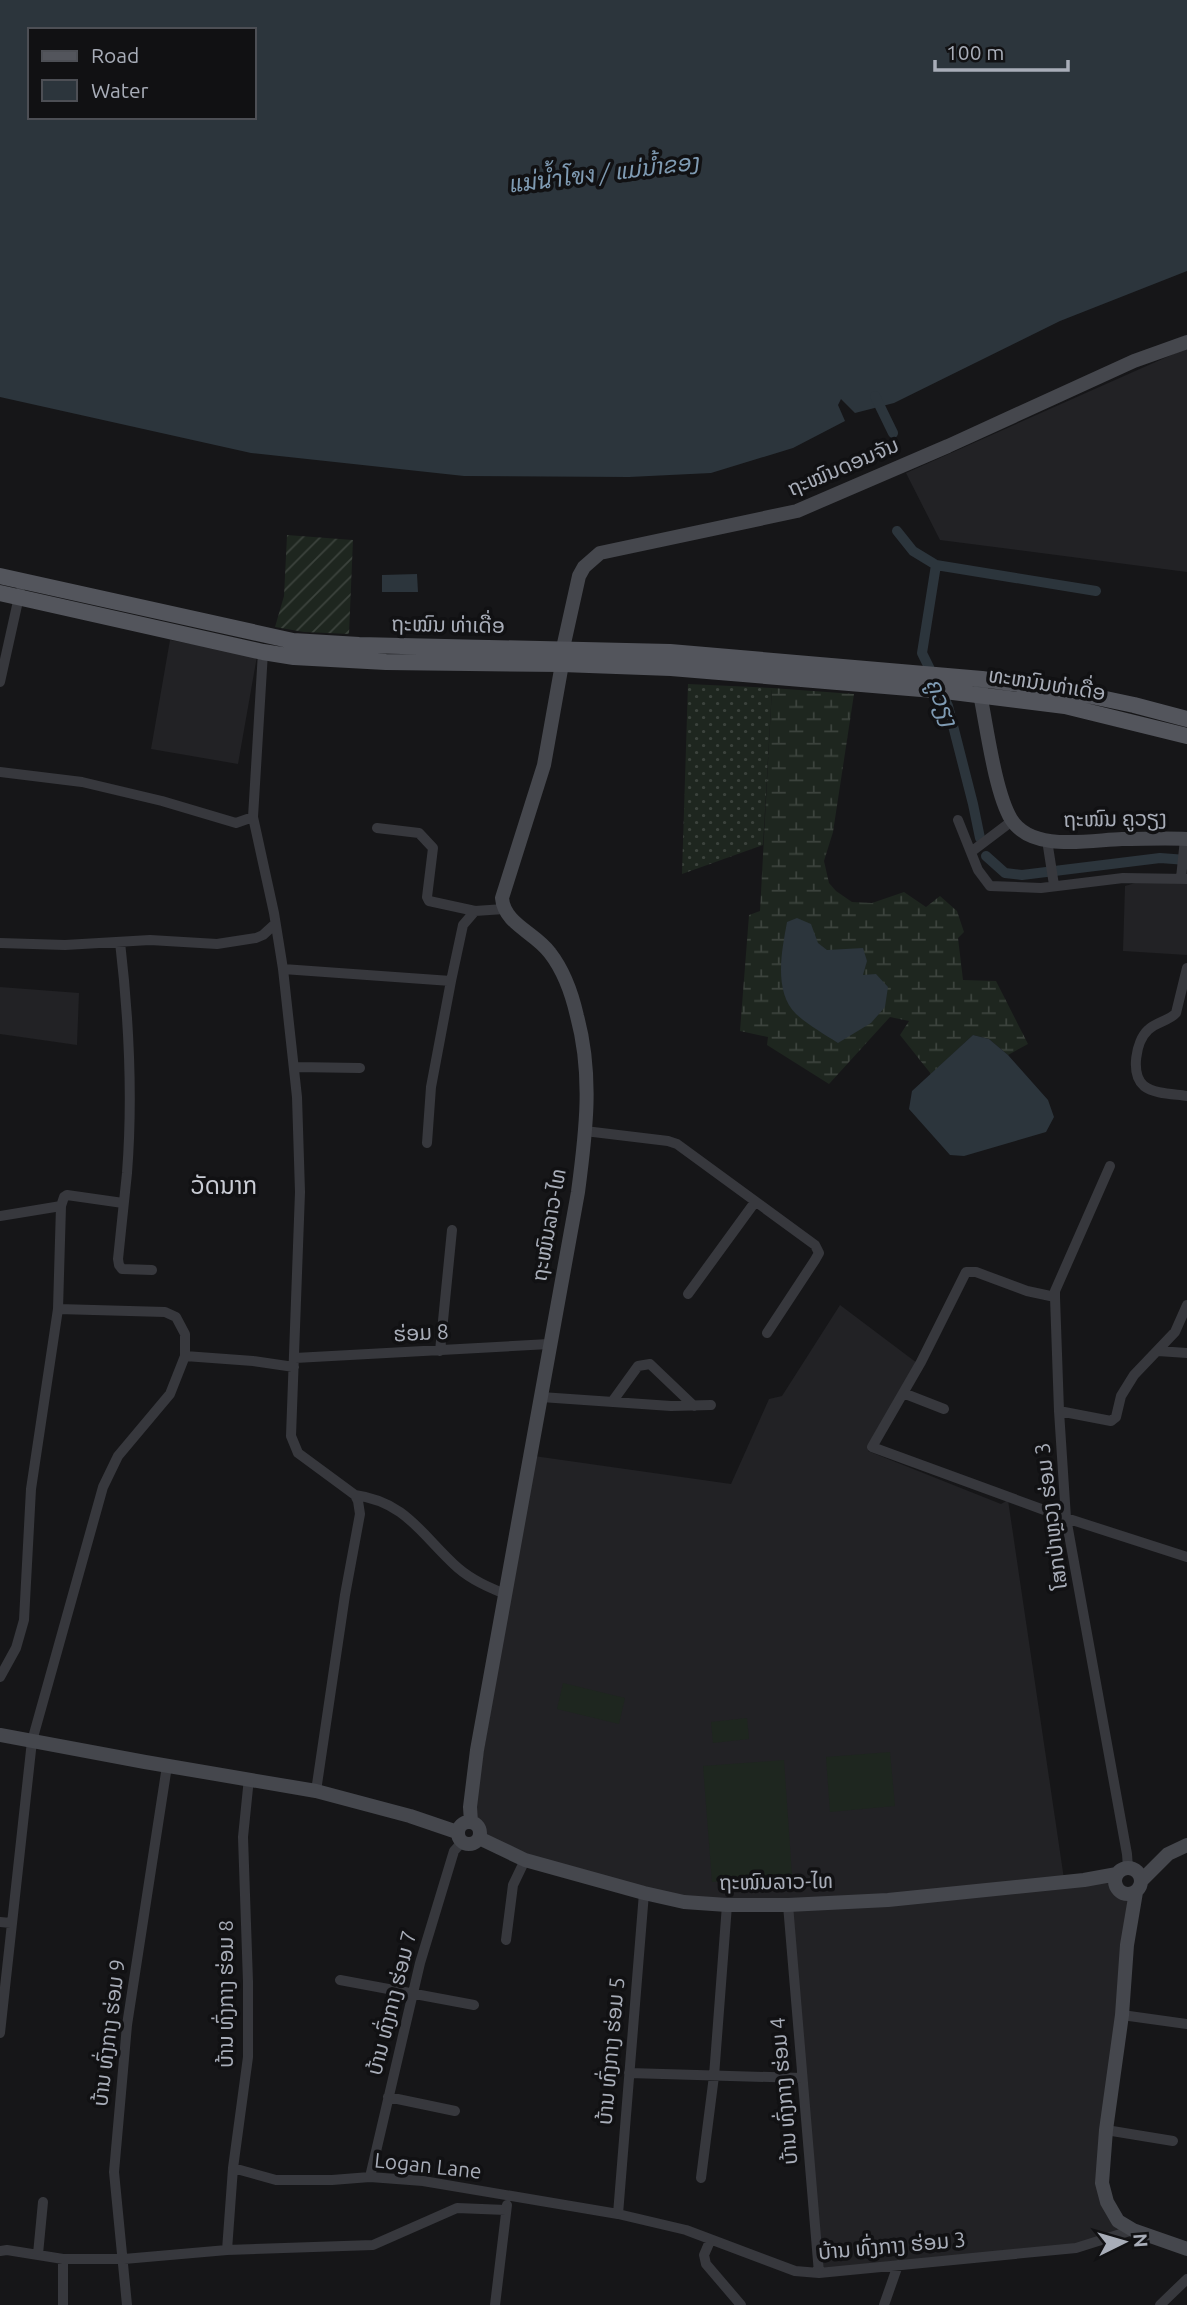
<svg xmlns="http://www.w3.org/2000/svg" width="1187" height="2305" viewBox="0 0 1187 2305" font-family="Ubuntu,'Noto Sans Lao',Sarabun,sans-serif">
<style>
.built{fill:#222225}
.grass{fill:url(#grass-dots)}
.wetland{fill:url(#wetland-marsh)}
.garden{fill:url(#garden-furrows)}
.pitch{fill:#1e261f}
.water{fill:#2c353c;fill-rule:evenodd}
.lines{fill:none;stroke-linecap:round;stroke-linejoin:round}
.canal{stroke:#2c353c;stroke-width:10}
.street{stroke:#37383d;stroke-width:10}
.secondary{stroke:#45474d;stroke-width:14}
.primary{stroke:#53555c;stroke-width:16}
.labels{text-anchor:middle;stroke-width:7;stroke-linejoin:round;paint-order:stroke}
.street-label{font-size:21px;fill:#a8adb8;stroke:#111113}
.water-label{font-size:23px;font-style:italic;fill:#7f9bb3;stroke:#111113}
.quarter-label{font-size:24px;fill:#c9ccd4;stroke:#111113}
</style>
<defs>
<pattern id="grass-dots" width="8" height="8" patternUnits="userSpaceOnUse" patternTransform="scale(1.75)"><rect width="8" height="8" fill="#1e261f"/><path d="M2 2h.1M6 6h.1" fill="none" stroke="#3c433d" stroke-width="1.8" stroke-linecap="round"/></pattern>
<pattern id="wetland-marsh" width="20" height="14" patternUnits="userSpaceOnUse" patternTransform="scale(1.75)"><rect width="20" height="14" fill="#1e261f"/><path d="M1 5h8M5 5V1M11 12h8M15 12V8" fill="none" stroke="#3c433d"/></pattern>
<pattern id="garden-furrows" width="10" height="10" patternUnits="userSpaceOnUse" patternTransform="scale(1.75)"><rect width="10" height="10" fill="#1e261f"/><path d="M-1 1l2-2M0 10L10 0M9 11l2-2" fill="none" stroke="#3c433d"/></pattern>
</defs>
<rect width="100%" height="100%" fill="#161618"/>
<path class="built" d="M 1187,348 L 1187,572 L 940,540 L 906,473 Z
M 170,640 L 257,656 L 238,764 L 151,749 Z
M 1142,881 L 1187,884 L 1187,955 L 1123,951 L 1125,886 Z
M 0,987 L 79,993 L 77,1045 L 0,1034 Z
M 840,1305 L 917,1363 L 868,1451 L 1001,1504 L 1008,1500 L 1064,1879 L 816,1900 L 685,1899 L 528,1857 L 483,1836 L 480,1825 L 475,1819 L 474,1808 L 534,1456 L 731,1484 L 769,1399 L 782,1396 Z
M 1122,1881 L 1124,1887 L 1132,1892 L 1100,2184 L 1127,2230 L 1075,2246 L 822,2270 L 791,1908 L 1067,1884 Z"/>
<path class="grass" d="M 688,684 L 772,688 L 763,845 L 682,874 Z"/>
<path class="wetland" d="M 772,688 L 854,694 L 833,832 L 824,861 L 829,883 L 836,891 L 852,902 L 872,903 L 904,892 L 926,907 L 940,896 L 957,911 L 964,932 L 958,938 L 963,980 L 996,981 L 1028,1044 L 1008,1055 L 989,1039 L 973,1035 L 931,1074 L 900,1035 L 909,1021 L 890,1017 L 829,1084 L 767,1045 L 768,1037 L 740,1031 L 749,915 L 760,911 Z"/>
<path class="garden" d="M 287,535 L 353,540 L 349,634 L 304,632 L 275,627 L 284,596 Z"/>
<path class="pitch" d="M 563,1683 L 625,1698 L 619,1724 L 557,1709 Z
M 747,1718 L 749,1739 L 713,1743 L 711,1722 Z
M 890,1752 L 895,1806 L 830,1812 L 826,1757 Z
M 784,1760 L 792,1875 L 712,1882 L 703,1766 Z"/>
<path class="water" d="M 0,0 L 1187,0 L 1187,271 L 1060,321 L 894,403 L 855,413 L 841,399 L 838,405 L 845,421 L 793,448 L 711,473 L 629,477 L 464,476 L 251,453 L 0,397 ZM 30,30 L 254,30 L 254,117 L 30,117 Z
M 417,574 L 418,592 L 382,592 L 382,575 Z
M 797,918 L 811,924 L 818,943 L 827,950 L 863,948 L 867,961 L 863,975 L 876,974 L 888,987 L 885,1007 L 871,1023 L 838,1043 C 824,1034 808,1025 796,1014 C 773,991 782,950 787,922 Z
M 973,1035 L 989,1039 L 1008,1055 L 1048,1100 L 1054,1117 L 1046,1132 L 964,1156 L 950,1155 L 909,1109 L 912,1091 Z"/>
<g class="lines">
<path class="canal" d="M 875,396 L 893,433
M 897,531 L 913,551 L 936,565 L 1096,591
M 936,565 L 922,653 L 948,706 L 973,804 L 980,838
M 986,856 L 1005,873 L 1022,875 L 1160,858 L 1187,860"/>
<path class="street" d="M 263,652 L 253,817 L 274,913 L 283,969 L 297,1097 L 300,1192 L 291,1436 L 298,1453 L 355,1495 L 358,1501 L 360,1514 L 345,1595 L 316,1791
M 0,682 L 20,592
M 0,772 L 82,782 L 162,801 L 236,823 L 253,817
M 958,820 L 978,870 L 990,886 L 1041,888 L 1123,878 L 1187,879
M 377,828 L 419,833 L 433,848 L 427,897 L 429,901 L 475,911 L 504,909
M 1047,840 L 1054,885
M 971,852 L 1012,821
M 1181,878 L 1185,839
M 120,942 C 129,1019 133,1096 127,1173 C 124,1202 121,1230 118,1259 L 119,1265 L 122,1269 L 152,1270
M 0,943 L 65,945 L 150,940 L 217,944 L 256,938 L 263,935 L 275,924
M 1187,968 L 1176,1013 C 1169,1021 1156,1022 1148,1030 C 1136,1041 1130,1074 1144,1086 C 1154,1094 1174,1094 1187,1096
M 283,969 L 451,981
M 295,1067 L 360,1068
M 585,1131 L 668,1141 L 677,1144 L 815,1245 L 819,1253 L 815,1260 L 767,1333
M 427,1143 L 431,1087 L 451,981 L 463,925 L 475,911
M 1110,1166 L 1055,1291 L 1055,1297 L 1059,1411 L 1066,1518 L 1127,1854 L 1128,1868
M 0,1216 L 61,1206
M 688,1294 L 755,1202
M 1055,1297 L 1027,1291 L 976,1272 L 966,1272 L 921,1362 L 872,1447 L 1066,1518 L 1187,1557
M 440,1351 L 452,1230
M 1158,1351 L 1187,1353
M 185,1356 L 253,1361 L 294,1367
M 295,1358 L 549,1344
M 903,1393 L 944,1409
M 541,1397 L 671,1406 L 711,1405
M 612,1402 L 638,1366 L 650,1364 L 694,1406
M 1059,1411 L 1111,1421 L 1116,1417 L 1121,1396 L 1134,1375 L 1175,1332 L 1187,1305
M 355,1495 C 407,1502 422,1536 458,1568 C 472,1580 488,1587 505,1594
M 0,1677 L 16,1648 L 24,1620 L 31,1489 L 58,1309 L 61,1206 L 64,1197 L 67,1195 L 123,1203
M 788,1905 L 819,2273
M 0,1922 L 11,1923
M 506,1940 L 513,1885 L 525,1860
M 340,1980 L 474,2005
M 1122,2015 L 1187,2024
M 0,2033 L 32,1741 L 103,1487 L 118,1456 L 170,1394 L 185,1356 L 185,1334 L 176,1317 L 165,1312 L 58,1309
M 629,2073 L 802,2078
M 388,2097 L 455,2111
M 1106,2130 L 1173,2141
M 233,2168 L 276,2180 L 332,2180 L 370,2177 L 423,2181 L 618,2214 L 686,2230 L 795,2271 L 819,2273 L 1076,2248 L 1133,2230
M 370,2177 L 420,1963 L 454,1851 L 462,1842
M 701,2178 L 714,2076 L 727,1905
M 618,2214 L 644,1893
M 710,2241 L 704,2255 L 706,2264 L 741,2305
M 227,2250 L 233,2168 L 248,2057 L 248,1982 L 243,1837 L 249,1778
M 0,2251 L 7,2250 L 63,2259 L 124,2259 L 227,2250 L 373,2245 L 457,2208 L 506,2210
M 38,2254 L 43,2202
M 63,2305 L 63,2259
M 127,2305 L 114,2172 L 127,2025 L 167,1766
M 495,2305 L 507,2205
M 884,2305 L 898,2265
M 1160,2305 L 1187,2279"/>
<path class="secondary" d="M 563,648 L 579,576 L 584,567 L 600,553 L 797,511 L 948,446 L 1134,361 L 1187,342
M 981,688 L 980,694 C 987,728 995,792 1011,819 C 1032,853 1090,840 1122,839 C 1144,839 1166,838 1187,839
M 0,1735 L 145,1762 L 316,1791 L 410,1816 L 457,1832
M458 1833a11 11 0 1 1 22 0a11 11 0 1 1-22 0Z
M 471,1822 L 470,1807 L 477,1750 L 578,1192 C 586,1132 593,1075 577,1016 C 572,994 564,971 550,953 C 536,933 504,924 502,898 L 544,765 L 562,664
M 479,1838 L 525,1860 L 644,1893 L 684,1902 L 727,1905 L 788,1905 L 888,1900 L 1084,1880 L 1117,1874
M1115 1881a13 13 0 1 1 26 0a13 13 0 1 1-26 0Z
M 1141,1881 L 1168,1854 L 1187,1845
M 1136,1892 L 1127,1945 L 1122,2015 L 1106,2130 L 1102,2183 L 1107,2202 L 1118,2221 L 1133,2230 L 1187,2249"/>
<path class="primary" d="M 0,576 L 293,641 L 359,645 L 670,652 L 982,679 L 1068,691 L 1134,705 L 1187,719
M 0,593 L 263,652 L 294,657 L 386,662 L 562,664 L 671,668 L 945,691 L 1065,706 L 1187,736"/>
</g>
<g class="labels">
<g class="street-label">
<text transform="translate(843 467) rotate(-23)" y="7">ຖະໝົນດອນຈັນ</text>
<text transform="translate(448 625) rotate(1)" y="7">ຖະໝົນ ທ່າເດື່ອ</text>
<text transform="translate(1047 684) rotate(9)" y="7">ທະຫນົນທ່າເດື່ອ</text>
<text transform="translate(1115 819) rotate(-1)" y="7">ຖະໜົນ ຄູວຽງ</text>
<text transform="translate(549 1225) rotate(-80)" y="7">ຖະໜົນລາວ-ໄທ</text>
<text transform="translate(421 1333) rotate(-3)" y="7">ຮ່ອມ 8</text>
<text transform="translate(1051 1516) rotate(-97)" y="7">ໂສກປ່າຫຼວງ ຮ່ອມ 3</text>
<text transform="translate(776 1882) rotate(-1)" y="7">ຖະໜົນລາວ-ໄທ</text>
<text transform="translate(226 1994) rotate(-90)" y="7">ບ້ານ ທົ່ງກາງ ຮ່ອມ 8</text>
<text transform="translate(392 2003) rotate(-76)" y="7">ບ້ານ ທົ່ງກາງ ຮ່ອມ 7</text>
<text transform="translate(109 2033) rotate(-83)" y="7">ບ້ານ ທົ່ງກາງ ຮ່ອມ 9</text>
<text transform="translate(611 2051) rotate(-85)" y="7">ບ້ານ ທົ່ງກາງ ຮ່ອມ 5</text>
<text transform="translate(784 2091) rotate(-95)" y="7">ບ້ານ ທົ່ງກາງ ຮ່ອມ 4</text>
<text transform="translate(428 2166) rotate(6)" y="7">Logan Lane</text>
<text transform="translate(892 2246) rotate(-5)" y="7">ບ້ານ ທົ່ງກາງ ຮ່ອມ 3</text>
</g>
<g class="water-label">
<text transform="translate(604 173) rotate(-7)" y="8">แม่น้ำโขง / ແມ່ນ້ຳຂອງ</text>
<text transform="translate(942 702) rotate(69)" y="8">ຄູວຽງ</text>
</g>
<g class="quarter-label">
<text x="224" y="1194">ວັດນາກ</text>
</g>
</g>
<rect x="28" y="28" width="228" height="91" fill="#111113" stroke="#4d4f55" stroke-width="2"/>
<rect x="42" y="51" width="35" height="10" fill="#53555c" stroke="#4d4f55" stroke-width="2"/>
<text x="91" y="63" font-size="21" fill="#a8adb8">Road</text>
<rect x="42" y="80" width="35" height="21" fill="#2c353c" stroke="#4d4f55" stroke-width="2"/>
<text x="91" y="98" font-size="21" fill="#a8adb8">Water</text>
<g transform="translate(1124 2242) rotate(85)" stroke="#111113" stroke-width="5" paint-order="stroke">
<path d="M0-5L12 26L0 18L-12 26Z" fill="#a8adb8"/>
<text y="-10" font-size="19" font-weight="bold" text-anchor="middle" fill="#a8adb8">N</text>
</g>
<path d="M935 60v10h133v-10" fill="none" stroke="#a8adb8" stroke-width="3.5"/>
<text x="946" y="60" font-size="21" fill="#a8adb8" stroke="#111113" stroke-width="5" paint-order="stroke">100 m</text>
</svg>
